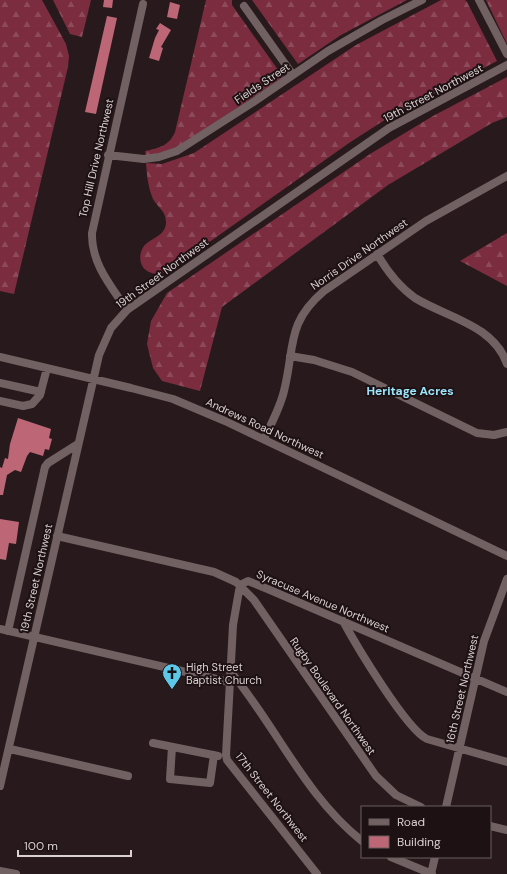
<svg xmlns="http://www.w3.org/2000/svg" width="507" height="874" viewBox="0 0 507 874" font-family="'DM Sans',sans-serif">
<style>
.forest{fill:url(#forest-firs)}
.building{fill:#bc6676}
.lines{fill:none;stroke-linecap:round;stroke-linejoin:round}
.minor{stroke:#716163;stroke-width:8}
.labels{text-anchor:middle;stroke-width:4;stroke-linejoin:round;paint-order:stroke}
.street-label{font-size:11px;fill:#dbd1d2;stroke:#1e1113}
.poi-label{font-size:11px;fill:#dbd1d2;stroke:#1e1113;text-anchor:start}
.neighbourhood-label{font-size:12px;font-weight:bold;fill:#9ce6fe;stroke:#1e1113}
</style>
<defs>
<pattern id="forest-firs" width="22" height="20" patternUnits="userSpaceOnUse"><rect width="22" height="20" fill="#7b2c3f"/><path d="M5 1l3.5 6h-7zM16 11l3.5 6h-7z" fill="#8d4a5a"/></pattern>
</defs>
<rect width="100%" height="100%" fill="#281a1c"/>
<path class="forest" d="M 0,0 L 42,0 L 66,44 L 69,56 L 68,67 L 14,294 L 0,291 Z
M 53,0 L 91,0 L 82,37 L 70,34 Z
M 206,0 L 232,0 L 232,5 L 283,77 L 177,149 L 146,156 L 145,151 C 159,148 169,146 175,132 Z
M 252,0 L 407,0 L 341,35 L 298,64 Z
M 441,0 L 465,0 L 467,2 L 497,61 L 394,114 L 349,143 L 167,272 C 160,274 156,275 149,272 C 139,268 138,254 144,246 C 151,238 166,236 166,222 C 166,211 158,208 153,199 C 148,187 147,176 146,163 L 162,164 L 194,153 L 356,45 Z
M 486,0 L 507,0 L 507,44 Z
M 507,77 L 507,117 L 492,123 L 388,185 L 222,307 L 200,391 L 162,381 L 153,368 L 147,344 L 151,321 L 167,293 L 370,154 L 433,116 Z
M 507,233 L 507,286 L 460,261 Z"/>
<path class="building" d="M 104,0 L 113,0 L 112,8 L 103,7 Z
M 170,2 L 180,5 L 177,19 L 167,17 Z
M 107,16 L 117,18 L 96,114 L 85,112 Z
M 160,23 L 171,30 L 161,47 L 163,48 L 159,61 L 149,58 L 155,38 L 159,30 L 156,29 Z
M 18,418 L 51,429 L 49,438 L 52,439 L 49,450 L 45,449 L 43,456 L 30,452 L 27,456 L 21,472 L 15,470 L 7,475 L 3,495 L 0,495 L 0,467 L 2,468 L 5,458 L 8,459 L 10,444 Z
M 0,519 L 19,522 L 16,544 L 9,543 L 6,560 L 0,559 Z"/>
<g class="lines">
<path class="minor" d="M 479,0 L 507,54
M 244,6 L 293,75
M 108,155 L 144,159 L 159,157 L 177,151 L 255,101 L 328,51 L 382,20 L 422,0
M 377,254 C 387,271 398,286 415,298 C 446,317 494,325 507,364
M 127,310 C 111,286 91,263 92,233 L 143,4
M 290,356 L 314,360 L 352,372 L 477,433 L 494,435 L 507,432
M 0,357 L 131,388 L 173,399 L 225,421 L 353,482 L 507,556
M 0,383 L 41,392
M 0,401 L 23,406 L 32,404 L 40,395 L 47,368
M 264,439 C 271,424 280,408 284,391 C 295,347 286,323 324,291 L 426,221 L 507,176
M 57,536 L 214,572 L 236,582 L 254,600 L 376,776 L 396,795 L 421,807
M 240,585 L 233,625 L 226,755 L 227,760 L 317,874
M 240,585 L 248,581 L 270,590 L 507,692
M 343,621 C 356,645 406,729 427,739 L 507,762
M 0,629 L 229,682
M 8,631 L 45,467 L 48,463 L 78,444
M 230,671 C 276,726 305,796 362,841
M 153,743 L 218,756
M 172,747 L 170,779 L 210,783 L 214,755
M 10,749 L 128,776
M 0,786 L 99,355 L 111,328 L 127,310 L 389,128 L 507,65
M 446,807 L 484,641 L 507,579
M 490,826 L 507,830
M 391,857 L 432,874
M 0,871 L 16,874
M 431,874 L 435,857"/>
</g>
<defs>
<symbol id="church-pin" viewBox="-11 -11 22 30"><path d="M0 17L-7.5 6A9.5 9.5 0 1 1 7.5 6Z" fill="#5cc7e7" stroke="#1e1113"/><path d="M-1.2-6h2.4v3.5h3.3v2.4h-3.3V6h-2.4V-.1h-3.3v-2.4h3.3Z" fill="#111"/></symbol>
</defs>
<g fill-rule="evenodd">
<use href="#church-pin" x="161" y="662" width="22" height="30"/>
</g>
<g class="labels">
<g class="street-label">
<text transform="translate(262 83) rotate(-34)" y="4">Fields Street</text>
<text transform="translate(433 93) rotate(-28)" y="4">19th Street Northwest</text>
<text transform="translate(96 158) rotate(-77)" y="4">Top Hill Drive Northwest</text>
<text transform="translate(359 254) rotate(-35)" y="4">Norris Drive Northwest</text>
<text transform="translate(162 273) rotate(-36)" y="4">19th Street Northwest</text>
<text transform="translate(265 428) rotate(25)" y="4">Andrews Road Northwest</text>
<text transform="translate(36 578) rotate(-77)" y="4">19th Street Northwest</text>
<text transform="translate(323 601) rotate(23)" y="4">Syracuse Avenue Northwest</text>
<text transform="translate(462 689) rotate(-77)" y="4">16th Street Northwest</text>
<text transform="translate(333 696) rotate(55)" y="4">Rugby Boulevard Northwest</text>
<text transform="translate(272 797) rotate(52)" y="4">17th Street Northwest</text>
</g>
<g class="poi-label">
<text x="186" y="671">High Street<tspan x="186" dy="13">Baptist Church</tspan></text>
</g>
<g class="neighbourhood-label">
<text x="410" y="395">Heritage Acres</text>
</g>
</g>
<rect x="361" y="806" width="130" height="52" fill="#1e1113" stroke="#6a5e5f"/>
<rect x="369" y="819" width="20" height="6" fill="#716163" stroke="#6a5e5f"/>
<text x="397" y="826" font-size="12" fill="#dbd1d2">Road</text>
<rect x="369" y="836" width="20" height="12" fill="#bc6676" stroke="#6a5e5f"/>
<text x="397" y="846" font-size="12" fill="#dbd1d2">Building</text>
<path d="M18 850v6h113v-6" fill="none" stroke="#dbd1d2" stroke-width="2"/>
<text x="24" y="850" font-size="12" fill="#dbd1d2" stroke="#1e1113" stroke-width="3" paint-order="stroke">100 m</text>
</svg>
